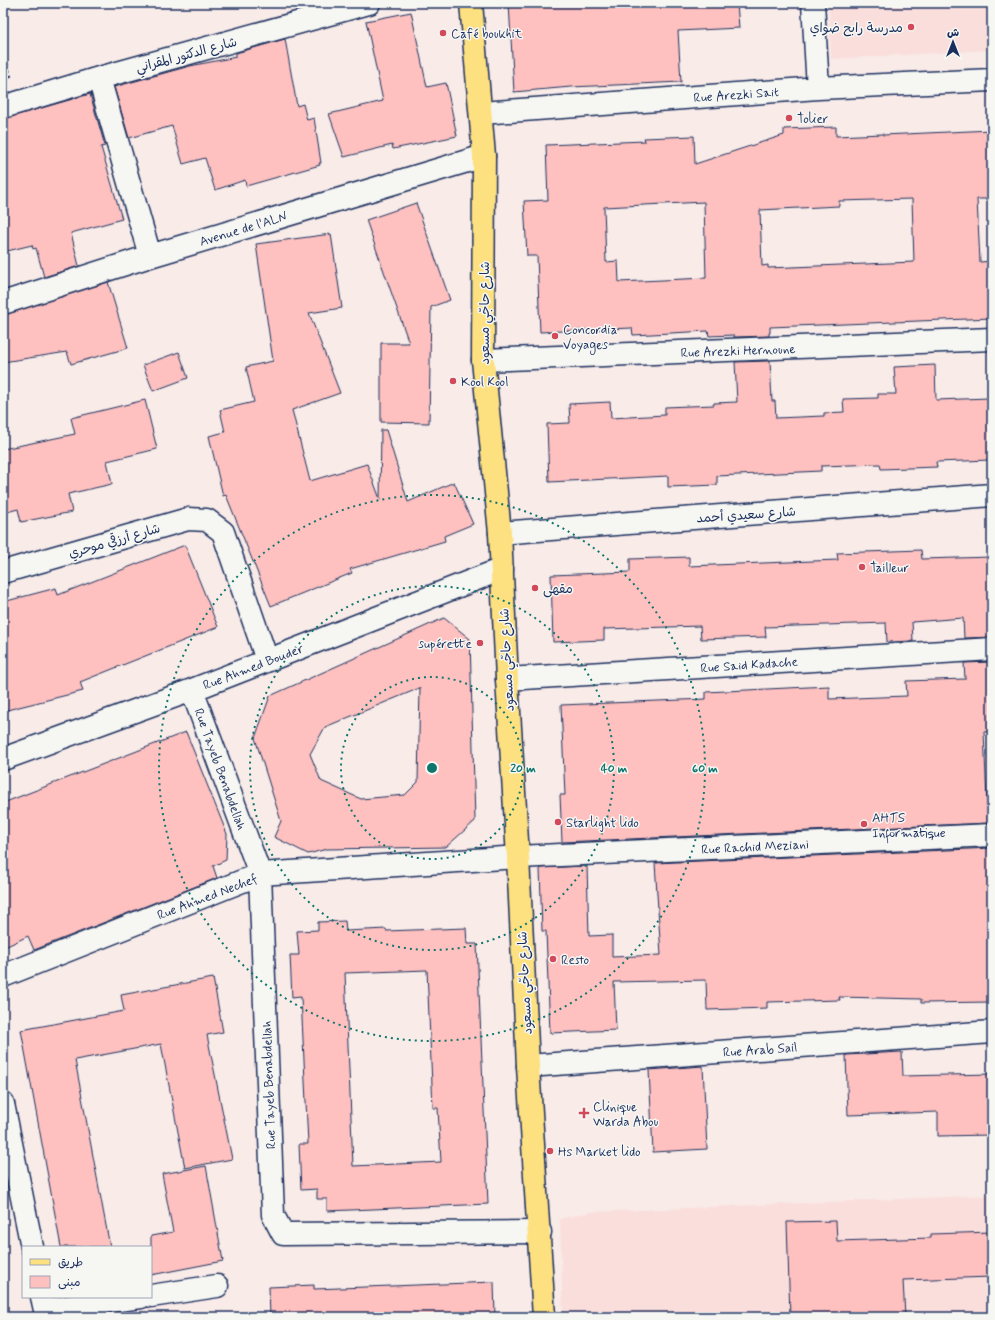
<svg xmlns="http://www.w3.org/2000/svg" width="995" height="1320" viewBox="0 0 995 1320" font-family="Mynerve,'Playpen Sans Arabic',sans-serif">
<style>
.built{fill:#fadedc}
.building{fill:#fec1bf;stroke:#1b2f5e;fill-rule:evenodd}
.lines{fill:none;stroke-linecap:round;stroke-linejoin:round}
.minor-casing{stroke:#1b2f5e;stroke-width:25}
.major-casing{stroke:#1b2f5e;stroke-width:25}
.path{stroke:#1b2f5e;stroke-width:2.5;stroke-dasharray:3 3;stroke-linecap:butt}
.minor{stroke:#f6f6f2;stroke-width:22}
.major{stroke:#fde080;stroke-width:22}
.ring{fill:none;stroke:#0f766e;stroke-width:2;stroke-dasharray:2 4}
.poi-dot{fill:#d1495b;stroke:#f6f6f2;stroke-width:1.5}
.labels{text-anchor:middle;stroke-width:3;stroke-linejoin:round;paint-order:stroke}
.poi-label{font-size:13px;fill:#1b2f5e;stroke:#f6f6f2;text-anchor:start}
.street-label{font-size:13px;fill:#1b2f5e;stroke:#f6f6f2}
.centre{fill:#0f766e;stroke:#f6f6f2;stroke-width:2}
.ring-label{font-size:12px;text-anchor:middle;font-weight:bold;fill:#0f766e;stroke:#f6f6f2;stroke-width:3;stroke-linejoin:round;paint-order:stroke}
</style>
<rect width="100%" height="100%" fill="#f8ebe8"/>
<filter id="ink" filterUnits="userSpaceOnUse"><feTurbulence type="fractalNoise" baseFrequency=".025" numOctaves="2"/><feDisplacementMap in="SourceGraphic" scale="8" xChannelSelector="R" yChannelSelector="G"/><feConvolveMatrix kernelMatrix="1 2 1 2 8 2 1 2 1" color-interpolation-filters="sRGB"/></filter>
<g filter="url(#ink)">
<path class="built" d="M 829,3 L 992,3 L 992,50 L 831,59 Z
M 992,1195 L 992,1317 L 563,1317 L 560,1219 L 591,1212 Z"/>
<path class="building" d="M 509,3 L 737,3 L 739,28 L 678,31 L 681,82 L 571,87 L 514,92 Z
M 411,12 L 427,87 L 446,83 L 457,136 L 393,149 L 392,145 L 344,157 L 329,114 L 383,101 L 366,21 Z
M 285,39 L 297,106 L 303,104 L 307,120 L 314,118 L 321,163 L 319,163 L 320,165 L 246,186 L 245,180 L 215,190 L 205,158 L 183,164 L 172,126 L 129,138 L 114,87 L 190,66 L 236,57 L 236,53 Z
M 90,94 L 105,146 L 101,147 L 122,219 L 71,233 L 79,266 L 44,277 L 36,248 L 33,249 L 32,245 L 3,252 L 3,119 Z
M 836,127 L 836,136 L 883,134 L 883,135 L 992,130 L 992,199 L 977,199 L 980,262 L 992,261 L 992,318 L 770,327 L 770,333 L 769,333 L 769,336 L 734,337 L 734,335 L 709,336 L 708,331 L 633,335 L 632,328 L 540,332 L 537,256 L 527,256 L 524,201 L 548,200 L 546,145 L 645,141 L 644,138 L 694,136 L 695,164 L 784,135 L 784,129 ZM 912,199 L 914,262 L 768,268 L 768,265 L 762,266 L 760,210 L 839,206 L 839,201 ZM 704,202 L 706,278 L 619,282 L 618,261 L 606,262 L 604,207 Z
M 416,203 L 450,300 L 431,307 L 429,423 L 381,422 L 381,343 L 409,343 L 366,220 Z
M 331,234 L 342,308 L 309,313 L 340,393 L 292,410 L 310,481 L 367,464 L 380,499 L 381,430 L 386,430 L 408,502 L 454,482 L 473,524 L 444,536 L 445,541 L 350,569 L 352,573 L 271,606 L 226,495 L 223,496 L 209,436 L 225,432 L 220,410 L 254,402 L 246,367 L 273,361 L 256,244 Z
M 108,282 L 128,348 L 71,364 L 67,352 L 3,362 L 3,315 Z
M 179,352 L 188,378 L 153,391 L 143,365 Z
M 770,361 L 772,401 L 775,401 L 776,418 L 824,416 L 824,413 L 844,412 L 843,399 L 878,398 L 878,394 L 896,394 L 894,367 L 935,365 L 936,400 L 989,398 L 991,460 L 936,462 L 937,467 L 881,469 L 880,464 L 821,466 L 821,471 L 717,476 L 717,485 L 668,487 L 668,476 L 549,482 L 547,424 L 570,423 L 569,404 L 610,402 L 611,418 L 665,415 L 665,407 L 714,405 L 714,403 L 737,402 L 735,362 Z
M 145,400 L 157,449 L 107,461 L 112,484 L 68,494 L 72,512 L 21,522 L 18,509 L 3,513 L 3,449 L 75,434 L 71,418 Z
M 185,545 L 218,627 L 80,682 L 83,691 L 3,711 L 3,602 L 56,588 L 58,595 Z
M 921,550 L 922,559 L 992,557 L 992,637 L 964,638 L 963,618 L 912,622 L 913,641 L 887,642 L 886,623 L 765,627 L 766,637 L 701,639 L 700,626 L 604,629 L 604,640 L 553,642 L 551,575 L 630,572 L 630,559 L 689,557 L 689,566 L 838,560 L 837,553 Z
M 444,618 L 470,639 L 475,821 L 446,847 L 327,849 L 308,854 L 274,837 L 281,821 L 255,738 L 270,696 ZM 420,688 L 418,782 L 405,795 L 361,799 L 321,781 L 310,754 L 325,727 Z
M 992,662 L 992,731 L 984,732 L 988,823 L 562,842 L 560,795 L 565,795 L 561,705 L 706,699 L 706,692 L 829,686 L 829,699 L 907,696 L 906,681 L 965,679 L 964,663 Z
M 186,732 L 227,834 L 226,860 L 213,866 L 217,878 L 34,950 L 28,936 L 3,948 L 3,803 Z
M 992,848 L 992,928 L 989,928 L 991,1002 L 921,1003 L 921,999 L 839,997 L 840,1000 L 767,1002 L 767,1008 L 707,1010 L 706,980 L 614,982 L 616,1030 L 550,1033 L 546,931 L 542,931 L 540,868 L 587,866 L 589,936 L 612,935 L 612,957 L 661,955 L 655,863 Z
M 345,921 L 346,931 L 386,929 L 386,931 L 466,928 L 467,944 L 477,944 L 488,1204 L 327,1211 L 327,1199 L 317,1199 L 317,1189 L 301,1190 L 299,1144 L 308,1144 L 301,997 L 292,998 L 290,955 L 299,955 L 297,931 L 318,930 L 318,922 ZM 427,970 L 433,1108 L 438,1108 L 441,1162 L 353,1166 L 345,973 Z
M 213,978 L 223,1032 L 207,1035 L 232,1159 L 185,1168 L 161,1044 L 75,1060 L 110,1247 L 61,1247 L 21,1030 L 124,1011 L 121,995 Z
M 902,1052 L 903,1076 L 992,1074 L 992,1135 L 938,1136 L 938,1112 L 848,1115 L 846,1055 Z
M 703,1066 L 707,1149 L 653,1152 L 649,1070 Z
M 206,1166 L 223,1261 L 151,1275 L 151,1236 L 173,1232 L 162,1174 Z
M 836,1221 L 837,1241 L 931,1238 L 931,1234 L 992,1232 L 992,1277 L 903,1280 L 905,1317 L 790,1317 L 787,1222 Z
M 494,1282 L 495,1317 L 270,1317 L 269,1287 L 314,1285 L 314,1289 Z"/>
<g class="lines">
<defs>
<path id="minor" d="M 813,3 L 818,88
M 99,78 L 150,256
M 3,107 L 99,78 L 369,3
M 481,113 L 818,88 L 992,80
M 3,303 L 150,256 L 484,156
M 483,360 L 992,339
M 500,533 L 992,495
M 3,572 L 188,519 L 207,520 L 223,532 L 267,660
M 507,679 L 992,649
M 192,690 L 260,874 L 273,1215 L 283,1234 L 540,1232
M 3,759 L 192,690 L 502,569
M 3,976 L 260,874 L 518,857 L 992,835
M 528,1066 L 992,1032
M 3,1104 L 32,1247
M 151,1296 L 217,1286
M 42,1297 L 45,1310 L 141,1297"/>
<path id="major" d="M 471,3 L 484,156 L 483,360 L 500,533 L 507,679 L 518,857 L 528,1066 L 544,1317"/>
</defs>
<use href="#minor" class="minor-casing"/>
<use href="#major" class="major-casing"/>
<path class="path" d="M 3,52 L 11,77"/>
<use href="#minor" class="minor"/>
<use href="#major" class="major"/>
</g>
</g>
<g class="ring">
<circle cx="432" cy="768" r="91"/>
<circle cx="432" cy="768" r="182"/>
<circle cx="432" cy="768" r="273"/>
</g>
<g class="poi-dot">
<circle cx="911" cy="27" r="4"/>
<circle cx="443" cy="33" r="4"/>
<circle cx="789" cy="118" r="4"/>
<circle cx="555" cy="336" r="4"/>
<circle cx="453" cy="381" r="4"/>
<circle cx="862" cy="567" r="4"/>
<circle cx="535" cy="588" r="4"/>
<circle cx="480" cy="643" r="4"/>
<circle cx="558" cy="822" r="4"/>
<circle cx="864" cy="824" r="4"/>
<circle cx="553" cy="959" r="4"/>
<path d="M582 1107h4v4h4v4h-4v4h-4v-4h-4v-4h4z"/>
<circle cx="550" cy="1151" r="4"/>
</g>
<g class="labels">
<g class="poi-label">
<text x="903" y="32" text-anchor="end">مدرسة رابح ضواي</text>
<text x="451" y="38">Café boukhit</text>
<text x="797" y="123">Tolier</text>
<text x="563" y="334">Concordia<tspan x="563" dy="15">Voyages</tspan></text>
<text x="461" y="386">Kool Kool</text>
<text x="870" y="572">Tailleur</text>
<text x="543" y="593">مقهى</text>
<text x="472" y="648" text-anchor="end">supérette</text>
<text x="872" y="822">AHTS<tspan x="872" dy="15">Informatique</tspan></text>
<text x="566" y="827">Starlight lido</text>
<text x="561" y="964">Resto</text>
<text x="593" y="1111">Clinique<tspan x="593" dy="15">Warda Abou</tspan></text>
<text x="558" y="1156">Hs Market lido</text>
</g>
<g class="street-label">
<text transform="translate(186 54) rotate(-15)" y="5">شارع الدكتور المقراني</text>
<text transform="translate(736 94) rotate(-4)" y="5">Rue Arezki Sait</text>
<text transform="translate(243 228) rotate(-17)" y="5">Avenue de l'ALN</text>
<text transform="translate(484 313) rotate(-90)" y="5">شارع حاجّي مسعود</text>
<text transform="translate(738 350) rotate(-2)" y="5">Rue Arezki Hernoune</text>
<text transform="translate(746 514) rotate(-4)" y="5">شارع سعيدي أحمد</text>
<text transform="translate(114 540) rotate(-16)" y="5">شارع أرزقي موحري</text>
<text transform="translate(506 660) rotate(-93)" y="5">شارع حاجّي مسعود</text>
<text transform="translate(749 664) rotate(-4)" y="5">Rue Said Kadache</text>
<text transform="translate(253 666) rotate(-21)" y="5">Rue Ahmed Bouder</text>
<text transform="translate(221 769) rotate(70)" y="5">Rue Tayeb Benabdellah</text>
<text transform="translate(755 846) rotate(-3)" y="5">Rue Rachid Meziani</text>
<text transform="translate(207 896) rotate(-21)" y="5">Rue Ahmed Nechef</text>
<text transform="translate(524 983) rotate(-93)" y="5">شارع حاجّي مسعود</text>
<text transform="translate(760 1049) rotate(-4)" y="5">Rue Arab Sail</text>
<text transform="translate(268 1085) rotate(-92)" y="5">Rue Tayeb Benabdellah</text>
</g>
</g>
<circle cx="432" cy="768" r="6" class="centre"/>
<g class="ring-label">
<text x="523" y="772">20 m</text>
<text x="614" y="772">40 m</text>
<text x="705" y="772">60 m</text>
</g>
<rect width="995" height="1320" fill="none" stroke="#f6f6f2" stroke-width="16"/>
<rect x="8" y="8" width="979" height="1304" fill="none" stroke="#1b2f5e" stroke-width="1.5" filter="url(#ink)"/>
<rect x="22" y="1246" width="130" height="52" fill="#f6f6f2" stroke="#9ea6b7"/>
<rect x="30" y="1259" width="20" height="6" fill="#fde080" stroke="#9ea6b7"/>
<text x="58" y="1266" font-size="12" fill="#1b2f5e">طريق</text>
<rect x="30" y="1276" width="20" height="12" fill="#fec1bf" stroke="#9ea6b7"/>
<text x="58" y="1286" font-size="12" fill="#1b2f5e">مبنى</text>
<g transform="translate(953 42)" stroke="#f6f6f2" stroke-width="3" paint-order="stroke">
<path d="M0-3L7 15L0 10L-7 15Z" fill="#1b2f5e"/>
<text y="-6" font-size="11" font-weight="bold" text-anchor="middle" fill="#1b2f5e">ش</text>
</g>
</svg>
